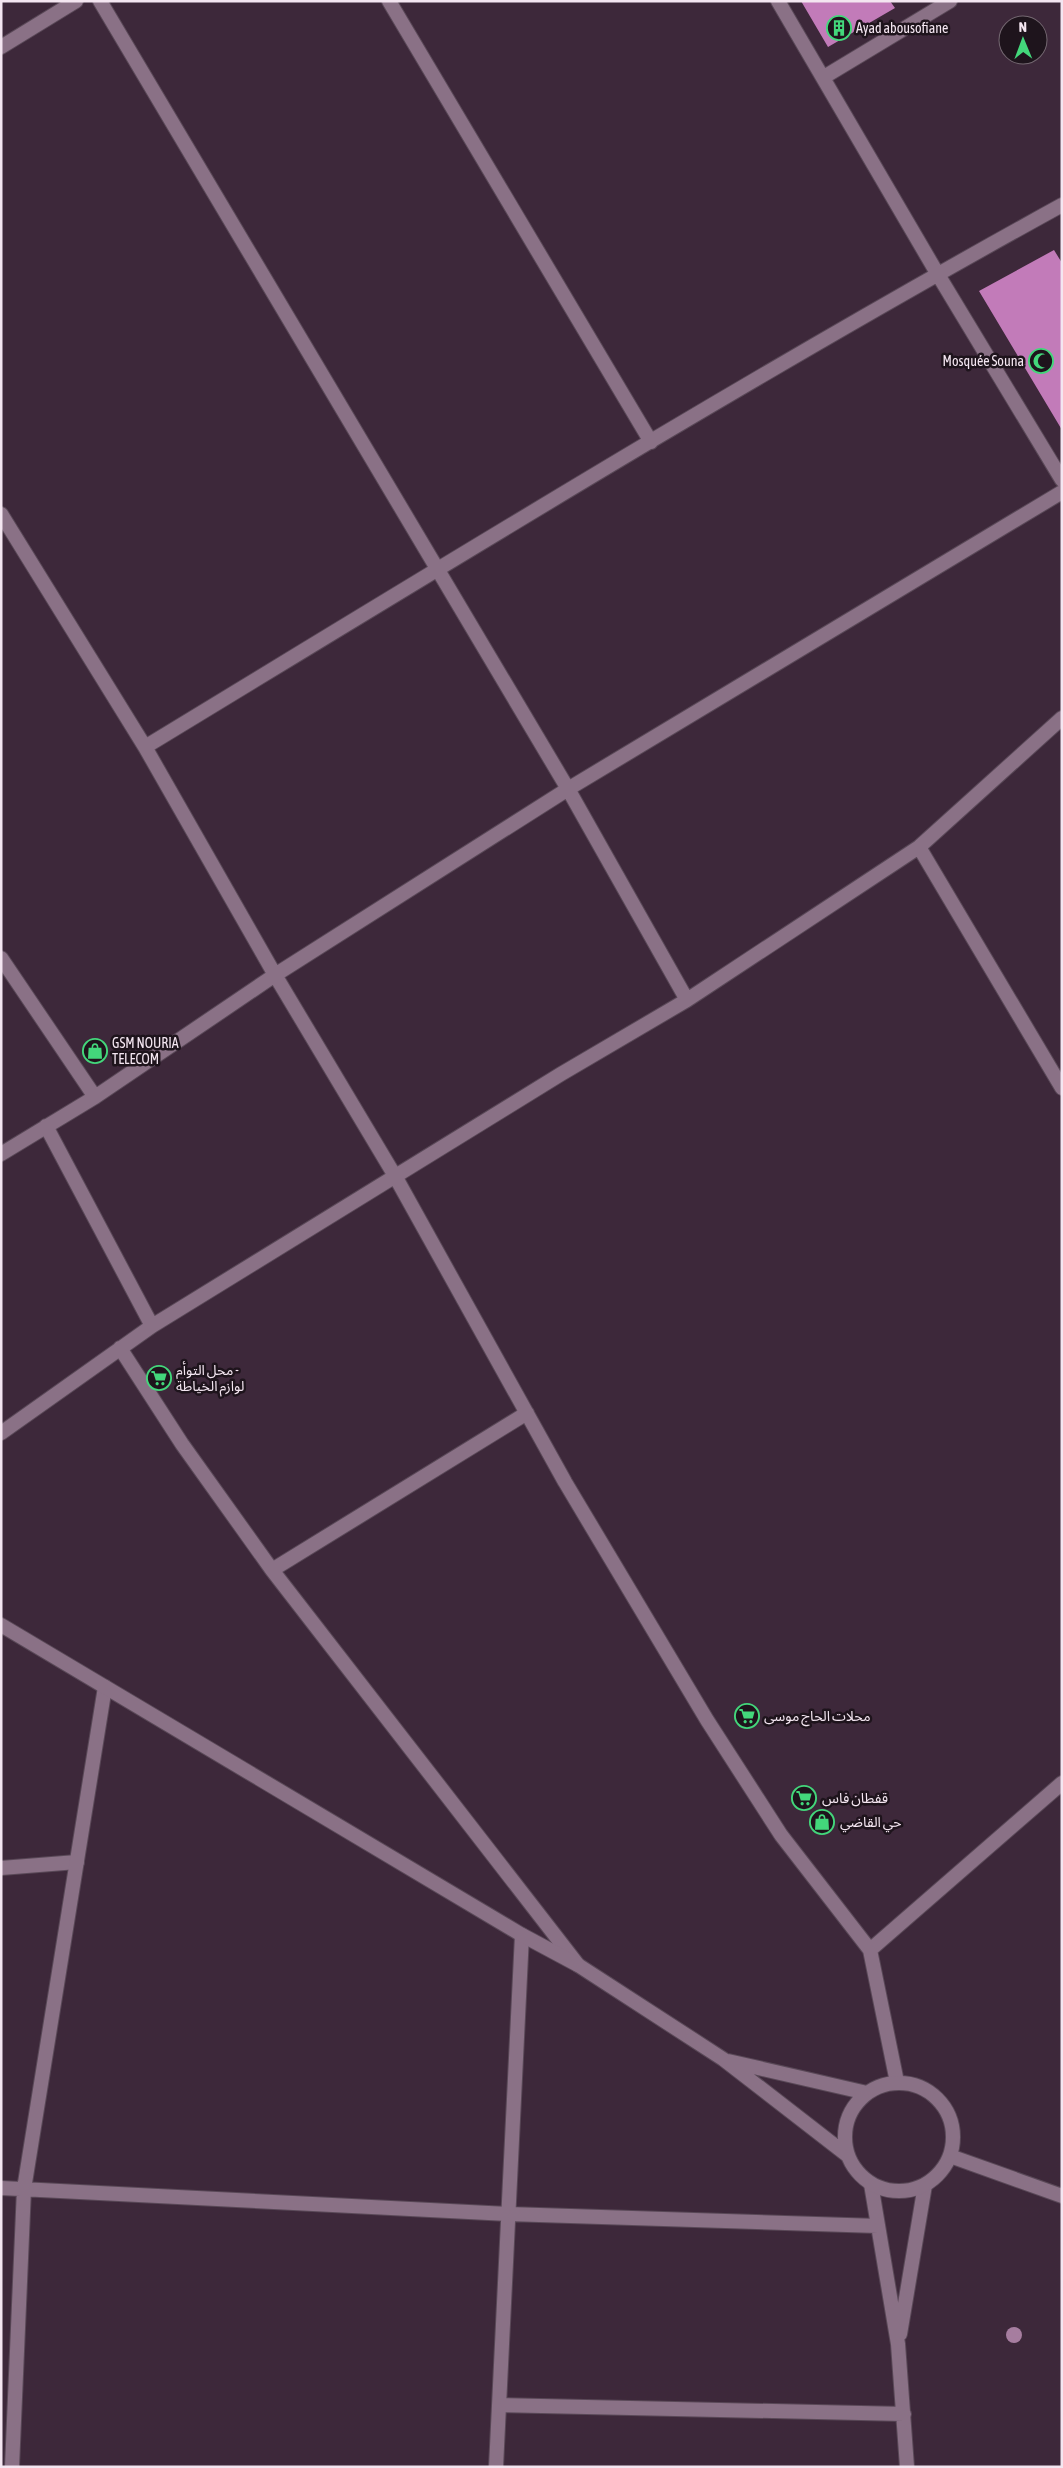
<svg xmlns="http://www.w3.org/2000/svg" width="1063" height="2468" viewBox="0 0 1063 2468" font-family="'Asap Condensed','Noto Sans Arabic',sans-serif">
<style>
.building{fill:#c27bb9}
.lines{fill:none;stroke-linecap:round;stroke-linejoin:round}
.service-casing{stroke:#594857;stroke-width:16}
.minor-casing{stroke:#594857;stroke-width:16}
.tertiary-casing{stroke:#594857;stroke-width:16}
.service{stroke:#8a7186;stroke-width:14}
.minor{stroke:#8a7186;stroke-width:14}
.tertiary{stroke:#8a7186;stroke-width:14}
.tree{fill:#a67d9f}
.labels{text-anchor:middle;stroke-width:5;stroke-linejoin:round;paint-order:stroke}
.poi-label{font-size:14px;fill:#f4e6f1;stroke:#1e141c;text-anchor:start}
</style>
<rect width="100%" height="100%" fill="#3d283a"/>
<path class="building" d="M 801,1 L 890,1 L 895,8 L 828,47 Z
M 1054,250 L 1062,263 L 1062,430 L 979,291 Z"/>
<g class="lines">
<defs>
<path id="service" d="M 1,1868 L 77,1862"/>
<path id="minor" d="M 100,1 L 568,789 L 687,1000
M 389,1 L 651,442
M 778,1 L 937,273 L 1062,480
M 1,47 L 76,1
M 824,77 L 950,1
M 1,514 L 145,747 L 275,975 L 395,1176 L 565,1482 L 707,1720 L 781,1835 L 870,1950 L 897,2082
M 145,747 C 448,563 751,376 1062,205
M 919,847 L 1062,1088
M 1,958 L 95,1097
M 46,1126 L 152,1326
M 1,1154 L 95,1097 L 275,975 L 568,789 L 1062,492
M 120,1348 L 182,1444 L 272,1570 L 578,1965
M 1,1433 L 152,1326 L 561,1074 L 687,1000 L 919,847 L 1062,718
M 272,1570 L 527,1413
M 870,1950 L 1062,1783
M 871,2184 L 898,2344 L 907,2467
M 1,2188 L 508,2214 L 878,2226
M 900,2334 L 925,2185
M 499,2405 L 904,2414
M 12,2467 L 24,2189 L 105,1687
M 496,2467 L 522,1935"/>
<path id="tertiary" d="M 1,1625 L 522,1935 L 578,1965 L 723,2059 L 847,2155
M 728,2061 L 867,2093
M845 2137a54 54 0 1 1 108 0a54 54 0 1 1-108 0Z
M 950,2156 L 1062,2196"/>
</defs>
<use href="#service" class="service-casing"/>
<use href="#minor" class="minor-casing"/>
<use href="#tertiary" class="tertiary-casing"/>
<use href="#service" class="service"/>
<use href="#minor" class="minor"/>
<use href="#tertiary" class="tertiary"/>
</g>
<circle class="tree" cx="1014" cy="2335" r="8"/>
<defs>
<symbol id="building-ring" viewBox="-11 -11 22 22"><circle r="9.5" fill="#1e141c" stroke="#43d77b" stroke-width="1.5"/><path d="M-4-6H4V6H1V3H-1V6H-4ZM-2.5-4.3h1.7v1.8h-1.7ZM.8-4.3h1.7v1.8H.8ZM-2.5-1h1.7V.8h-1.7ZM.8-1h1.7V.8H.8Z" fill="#43d77b"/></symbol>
<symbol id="mosque-ring" viewBox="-11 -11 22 22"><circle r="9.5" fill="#1e141c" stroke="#43d77b" stroke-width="1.5"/><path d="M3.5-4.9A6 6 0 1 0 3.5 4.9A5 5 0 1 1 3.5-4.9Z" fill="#43d77b"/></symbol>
<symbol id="shop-ring" viewBox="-11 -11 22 22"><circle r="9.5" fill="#1e141c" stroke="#43d77b" stroke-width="1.5"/><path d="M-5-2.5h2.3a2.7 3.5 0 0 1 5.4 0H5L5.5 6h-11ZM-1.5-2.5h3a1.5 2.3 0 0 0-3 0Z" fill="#43d77b"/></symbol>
<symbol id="supermarket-ring" viewBox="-11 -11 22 22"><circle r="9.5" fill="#1e141c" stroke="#43d77b" stroke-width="1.5"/><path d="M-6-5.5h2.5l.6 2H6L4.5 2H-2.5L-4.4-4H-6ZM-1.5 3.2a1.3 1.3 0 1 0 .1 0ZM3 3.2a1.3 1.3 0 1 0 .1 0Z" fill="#43d77b"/></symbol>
</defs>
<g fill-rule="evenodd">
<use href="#building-ring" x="825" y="14" width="28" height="28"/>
<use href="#mosque-ring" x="1027" y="347" width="28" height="28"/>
<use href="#shop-ring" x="81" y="1037" width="28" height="28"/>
<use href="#supermarket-ring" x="145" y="1364" width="28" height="28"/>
<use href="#supermarket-ring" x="733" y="1702" width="28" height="28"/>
<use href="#supermarket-ring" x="790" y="1784" width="28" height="28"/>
<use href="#shop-ring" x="808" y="1808" width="28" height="28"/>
</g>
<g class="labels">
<g class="poi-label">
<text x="856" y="33">Ayad abousofiane</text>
<text x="1024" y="366" text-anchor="end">Mosquée Souna</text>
<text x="112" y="1048">GSM NOURIA<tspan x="112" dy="16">TELECOM</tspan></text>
<text x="176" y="1375">محل التوأم -<tspan x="176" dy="16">لوازم الخياطة</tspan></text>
<text x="764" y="1721">محلات الحاج موسى</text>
<text x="822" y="1803">قفطان فاس</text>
<text x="840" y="1827">حي القاضي</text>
</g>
</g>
<rect width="1063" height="2468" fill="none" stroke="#f4e6f1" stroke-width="5"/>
<g transform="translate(1023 40) rotate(359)"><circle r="24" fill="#1e141c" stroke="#746871"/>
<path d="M0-4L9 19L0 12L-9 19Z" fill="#43d77b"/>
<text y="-8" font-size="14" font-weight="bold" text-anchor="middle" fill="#f4e6f1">N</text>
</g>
</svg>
